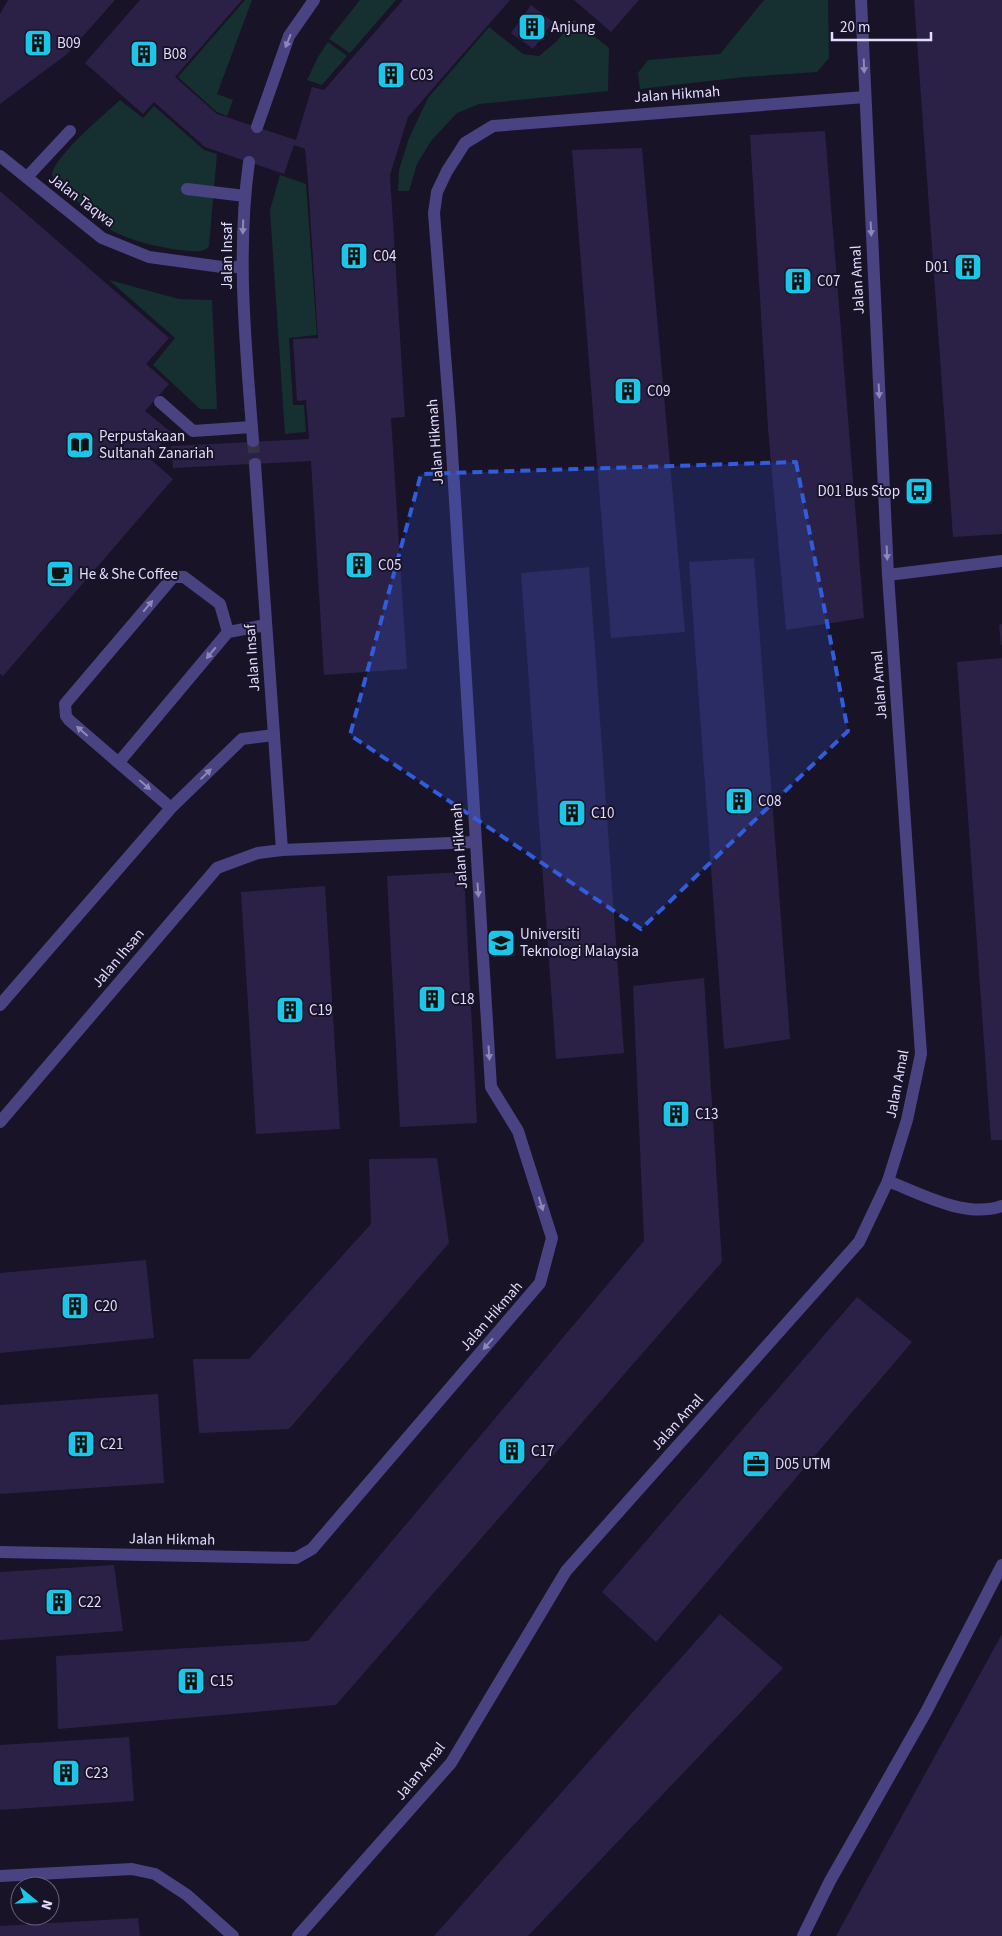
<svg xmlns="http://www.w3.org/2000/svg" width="1002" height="1936" viewBox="0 0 1002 1936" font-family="'Source Sans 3',sans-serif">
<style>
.green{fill:#163031}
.building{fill:#2b2147}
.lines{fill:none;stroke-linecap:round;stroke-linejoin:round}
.minor-tunnel{stroke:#363147;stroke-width:12;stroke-dasharray:12 6;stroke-linecap:butt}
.service{stroke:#494382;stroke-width:12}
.minor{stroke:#494382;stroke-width:12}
.oneway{fill:#8e88b9}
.marked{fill:#315cdc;fill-opacity:0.2;stroke:#315cdc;stroke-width:4;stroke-dasharray:10 6;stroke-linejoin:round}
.labels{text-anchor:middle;stroke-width:4;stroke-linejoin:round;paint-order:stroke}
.poi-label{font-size:15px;fill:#e2ddfc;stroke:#181327;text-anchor:start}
.street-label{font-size:15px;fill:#e2ddfc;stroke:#181327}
</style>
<rect width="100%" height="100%" fill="#181327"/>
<path class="green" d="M 245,0 L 252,0 L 217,94 L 233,100 L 227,116 L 217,112 L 178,77 Z
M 360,0 L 396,0 L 350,53 L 329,39 Z
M 764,0 L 828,0 L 829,58 L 817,72 L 744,77 L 640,89 L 638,73 L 648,60 L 720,54 Z
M 574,20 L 609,48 L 608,91 L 479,104 L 457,113 L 431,141 L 417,164 L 409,191 L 398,191 L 399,170 L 409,138 L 428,98 L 489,27 L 523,54 L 539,56 L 557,41 Z
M 328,42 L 347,56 L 322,85 L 307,80 L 318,57 Z
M 120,100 L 143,118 L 154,106 L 204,150 L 217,154 L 209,246 C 203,254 190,251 181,250 C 156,247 121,239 102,224 C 84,210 68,192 52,176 C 52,158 105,114 120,100 Z
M 280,175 L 306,184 L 317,335 L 289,338 L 293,405 L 304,405 L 306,432 L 285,434 L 270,210 Z
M 109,280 L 179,299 L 212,300 L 217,409 L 200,409 L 153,365 L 175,338 Z"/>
<path class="building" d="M 8,0 L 115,0 L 67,54 L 0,104 L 0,14 Z
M 140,0 L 242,0 L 175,77 L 217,114 L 296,140 L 312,87 L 324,90 L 403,0 L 510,0 L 408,117 L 390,175 L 405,417 L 391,418 L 407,669 L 324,675 L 311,461 L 173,468 L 171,446 L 309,439 L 306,400 L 297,401 L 293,339 L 318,338 L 308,181 L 305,149 L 294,145 L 284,174 L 205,147 L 154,102 L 143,114 L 85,63 Z
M 574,0 L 639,0 L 611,32 Z
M 914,0 L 1002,0 L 1002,534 L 953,537 Z
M 531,5 L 553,22 L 533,49 L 511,33 Z
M 825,131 L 864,618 L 786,630 L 768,428 L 750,135 Z
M 642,148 L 685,632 L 611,638 L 572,150 Z
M 0,191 L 169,338 L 146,364 L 169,384 L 145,411 L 171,432 L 149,458 L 173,479 L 3,676 L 0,674 Z
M 754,558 L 790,1039 L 724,1049 L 689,562 Z
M 589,567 L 624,1053 L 556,1059 L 521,573 Z
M 1002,624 L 1002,645 L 1001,645 L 999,625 Z
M 1002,658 L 1002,1140 L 991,1140 L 957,662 Z
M 464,872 L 477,1123 L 400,1127 L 387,876 Z
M 325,886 L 340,1129 L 256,1134 L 241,892 Z
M 704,978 L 722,1262 L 336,1705 L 58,1729 L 56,1656 L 308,1641 L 644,1241 L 633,986 Z
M 437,1158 L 449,1243 L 289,1429 L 199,1433 L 193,1359 L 249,1359 L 371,1224 L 369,1159 Z
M 146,1260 L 154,1338 L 0,1353 L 0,1273 Z
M 857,1297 L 912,1342 L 656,1642 L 602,1592 Z
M 158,1394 L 164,1483 L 0,1494 L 0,1405 Z
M 114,1565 L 123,1631 L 0,1640 L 0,1572 Z
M 720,1614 L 783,1668 L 528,1936 L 434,1936 Z
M 1002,1634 L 1002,1936 L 836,1936 Z
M 129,1737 L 134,1801 L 0,1810 L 0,1745 Z
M 138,1918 L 140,1936 L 0,1936 L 0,1926 Z"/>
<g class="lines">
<path class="minor-tunnel" d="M 253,441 L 255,464"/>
<path class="service" d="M 27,177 L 70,131
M 187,189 L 245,196
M 160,402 L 193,431 L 252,427
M 888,575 L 1002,561
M 119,762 L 228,632 L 266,625
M 171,808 L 69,720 L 66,716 L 65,704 L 173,577 L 184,577 L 220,604 L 228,632
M 282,850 L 475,842
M 0,1005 L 171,808 L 242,739 L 274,735
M 888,1181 C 921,1194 966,1219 1002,1206
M 0,1552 L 296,1558 L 312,1549 L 540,1283 L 552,1238 L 518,1131 L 491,1087 L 450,419 L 434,213 L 437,192 L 447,171 L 465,143 L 493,126 L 865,97
M 0,1876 L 132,1869 L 155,1874 L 187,1895 L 233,1936
M 803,1936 L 830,1881 L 926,1712 L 1002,1565"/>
<path class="minor" d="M 257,127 L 289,36 L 314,0
M 0,156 L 102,238 L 149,257 L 222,267 L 241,267
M 249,162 C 236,255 246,348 253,441
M 0,1122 L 217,868 L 258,853 L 282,850 L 255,464
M 298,1936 L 451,1763 L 566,1571 L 859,1242 L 888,1181 L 907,1120 L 921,1054 L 888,575 L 861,0"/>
</g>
<defs><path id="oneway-solid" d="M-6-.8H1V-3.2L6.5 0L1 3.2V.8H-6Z" transform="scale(1.25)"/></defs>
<g class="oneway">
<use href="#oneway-solid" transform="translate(288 41) rotate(112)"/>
<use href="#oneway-solid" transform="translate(864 66) rotate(88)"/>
<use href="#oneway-solid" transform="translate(243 227) rotate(92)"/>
<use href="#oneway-solid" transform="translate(871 229) rotate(87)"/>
<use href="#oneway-solid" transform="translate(879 391) rotate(87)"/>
<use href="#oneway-solid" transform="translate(887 553) rotate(87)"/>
<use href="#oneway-solid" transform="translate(148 606) rotate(-50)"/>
<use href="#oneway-solid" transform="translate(211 653) rotate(130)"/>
<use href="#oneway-solid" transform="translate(82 731) rotate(-139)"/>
<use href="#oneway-solid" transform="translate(206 774) rotate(-44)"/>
<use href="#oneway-solid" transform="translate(145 785) rotate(41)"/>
<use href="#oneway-solid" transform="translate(478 890) rotate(86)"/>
<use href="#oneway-solid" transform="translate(489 1053) rotate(86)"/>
<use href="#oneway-solid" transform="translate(541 1204) rotate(73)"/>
<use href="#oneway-solid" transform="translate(488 1344) rotate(131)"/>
</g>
<path class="marked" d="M 796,462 L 848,731 L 641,929 L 350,735 L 421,474 Z"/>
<defs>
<symbol id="building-square" viewBox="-11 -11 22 22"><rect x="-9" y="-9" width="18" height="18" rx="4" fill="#1cc6e8" stroke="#181327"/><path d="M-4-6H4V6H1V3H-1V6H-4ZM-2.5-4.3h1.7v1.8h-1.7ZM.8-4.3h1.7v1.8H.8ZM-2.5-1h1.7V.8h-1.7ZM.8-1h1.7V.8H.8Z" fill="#111"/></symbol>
<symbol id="library-square" viewBox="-11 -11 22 22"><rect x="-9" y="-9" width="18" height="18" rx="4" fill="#1cc6e8" stroke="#181327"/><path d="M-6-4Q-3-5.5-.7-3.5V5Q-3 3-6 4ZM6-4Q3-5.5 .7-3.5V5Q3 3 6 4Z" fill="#111"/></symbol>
<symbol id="bus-square" viewBox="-11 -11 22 22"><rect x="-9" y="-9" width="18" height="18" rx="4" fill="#1cc6e8" stroke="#181327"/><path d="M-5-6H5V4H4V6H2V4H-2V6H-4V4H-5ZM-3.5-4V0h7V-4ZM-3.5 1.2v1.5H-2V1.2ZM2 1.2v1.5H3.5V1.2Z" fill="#111"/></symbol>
<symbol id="cafe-square" viewBox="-11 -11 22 22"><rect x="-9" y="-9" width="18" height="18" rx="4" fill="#1cc6e8" stroke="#181327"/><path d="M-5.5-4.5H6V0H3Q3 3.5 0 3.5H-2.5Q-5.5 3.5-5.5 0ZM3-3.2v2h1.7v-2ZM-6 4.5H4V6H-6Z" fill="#111"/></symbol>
<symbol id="university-square" viewBox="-11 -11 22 22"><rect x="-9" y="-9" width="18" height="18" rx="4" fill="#1cc6e8" stroke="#181327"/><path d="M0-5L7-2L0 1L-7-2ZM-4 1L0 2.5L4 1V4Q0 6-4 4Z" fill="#111"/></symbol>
<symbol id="office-square" viewBox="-11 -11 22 22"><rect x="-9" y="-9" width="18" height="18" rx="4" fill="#1cc6e8" stroke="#181327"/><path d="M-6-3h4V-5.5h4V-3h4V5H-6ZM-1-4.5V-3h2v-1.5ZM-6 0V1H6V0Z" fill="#111"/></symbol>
</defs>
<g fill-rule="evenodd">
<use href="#building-square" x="516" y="11" width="32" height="32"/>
<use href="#building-square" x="22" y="27" width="32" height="32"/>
<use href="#building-square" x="128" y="38" width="32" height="32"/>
<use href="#building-square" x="375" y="59" width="32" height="32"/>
<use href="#building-square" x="338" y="240" width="32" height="32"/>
<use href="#building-square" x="952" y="251" width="32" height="32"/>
<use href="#building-square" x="782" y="265" width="32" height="32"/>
<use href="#building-square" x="612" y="375" width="32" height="32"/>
<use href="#library-square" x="64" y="429" width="32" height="32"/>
<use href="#bus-square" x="903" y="475" width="32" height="32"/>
<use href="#building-square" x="343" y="549" width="32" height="32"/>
<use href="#cafe-square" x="44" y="558" width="32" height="32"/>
<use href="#building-square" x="723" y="785" width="32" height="32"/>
<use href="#building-square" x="556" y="797" width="32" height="32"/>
<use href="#university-square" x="485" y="927" width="32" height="32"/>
<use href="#building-square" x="416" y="983" width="32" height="32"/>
<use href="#building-square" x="274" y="994" width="32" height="32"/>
<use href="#building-square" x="660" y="1098" width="32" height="32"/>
<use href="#building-square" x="59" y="1290" width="32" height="32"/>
<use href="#building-square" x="65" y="1428" width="32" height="32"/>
<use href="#building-square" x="496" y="1435" width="32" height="32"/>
<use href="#office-square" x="740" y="1448" width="32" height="32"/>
<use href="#building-square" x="43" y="1586" width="32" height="32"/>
<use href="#building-square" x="175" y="1665" width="32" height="32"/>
<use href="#building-square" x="50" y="1757" width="32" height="32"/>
</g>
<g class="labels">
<g class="poi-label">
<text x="551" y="32">Anjung</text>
<text x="57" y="48">B09</text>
<text x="163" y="59">B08</text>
<text x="410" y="80">C03</text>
<text x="373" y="261">C04</text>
<text x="949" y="272" text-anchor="end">D01</text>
<text x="817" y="286">C07</text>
<text x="647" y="396">C09</text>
<text x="99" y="441">Perpustakaan<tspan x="99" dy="17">Sultanah Zanariah</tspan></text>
<text x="900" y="496" text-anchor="end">D01 Bus Stop</text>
<text x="378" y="570">C05</text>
<text x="79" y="579">He &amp; She Coffee</text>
<text x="758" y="806">C08</text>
<text x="591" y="818">C10</text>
<text x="520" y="939">Universiti<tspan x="520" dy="17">Teknologi Malaysia</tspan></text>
<text x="451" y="1004">C18</text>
<text x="309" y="1015">C19</text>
<text x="695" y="1119">C13</text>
<text x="94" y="1311">C20</text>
<text x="100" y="1449">C21</text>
<text x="531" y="1456">C17</text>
<text x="775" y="1469">D05 UTM</text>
<text x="78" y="1607">C22</text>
<text x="210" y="1686">C15</text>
<text x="85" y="1778">C23</text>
</g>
<g class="street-label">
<text transform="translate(677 94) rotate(-4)" y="5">Jalan Hikmah</text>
<text transform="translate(82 200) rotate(37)" y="5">Jalan Taqwa</text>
<text transform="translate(227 256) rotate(-90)" y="5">Jalan Insaf</text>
<text transform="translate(857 280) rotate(-93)" y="5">Jalan Amal</text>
<text transform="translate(435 442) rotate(-94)" y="5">Jalan Hikmah</text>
<text transform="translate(252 658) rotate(-94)" y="5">Jalan Insaf</text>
<text transform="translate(879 685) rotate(-94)" y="5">Jalan Amal</text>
<text transform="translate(459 846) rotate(-94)" y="5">Jalan Hikmah</text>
<text transform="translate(118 958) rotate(-50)" y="5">Jalan Ihsan</text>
<text transform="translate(897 1084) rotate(-79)" y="5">Jalan Amal</text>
<text transform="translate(491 1316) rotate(-49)" y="5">Jalan Hikmah</text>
<text transform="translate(677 1422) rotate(-48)" y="5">Jalan Amal</text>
<text transform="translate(172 1539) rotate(1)" y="5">Jalan Hikmah</text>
<text transform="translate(420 1771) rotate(-51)" y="5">Jalan Amal</text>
</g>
</g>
<g transform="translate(35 1901) rotate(108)"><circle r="24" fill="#181327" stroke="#69647c"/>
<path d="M0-4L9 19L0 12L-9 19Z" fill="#1cc6e8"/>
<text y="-8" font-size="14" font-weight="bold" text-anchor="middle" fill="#e2ddfc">N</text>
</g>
<path d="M832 32v8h99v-8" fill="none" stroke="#e2ddfc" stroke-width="2.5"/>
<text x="840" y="32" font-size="15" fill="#e2ddfc" stroke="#181327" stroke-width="4" paint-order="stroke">20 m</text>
</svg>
